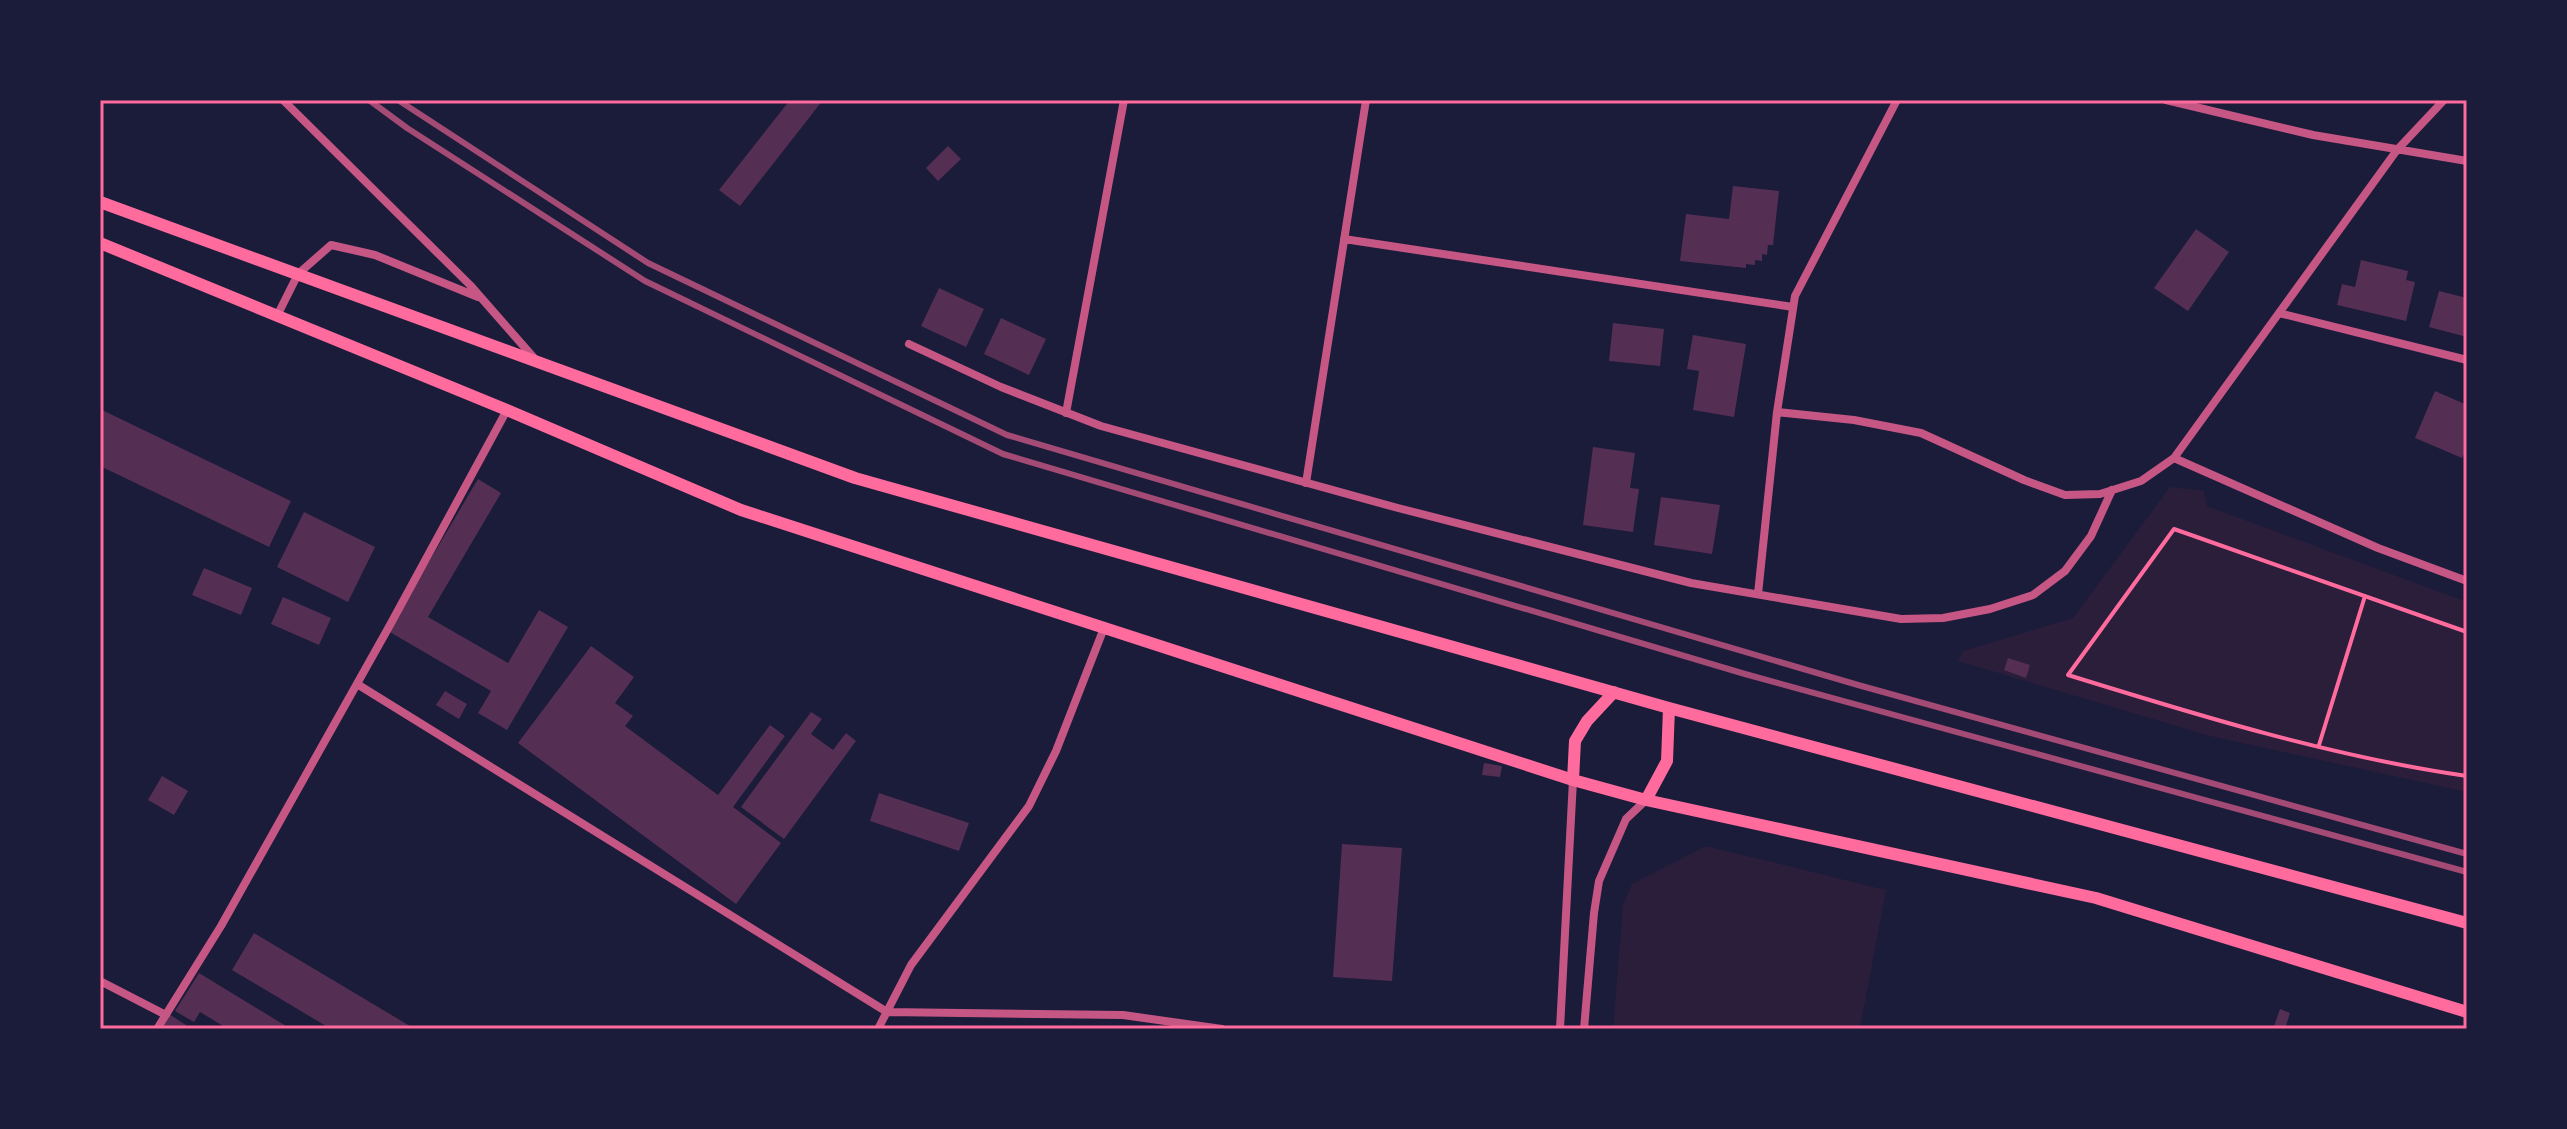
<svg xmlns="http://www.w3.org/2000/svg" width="2567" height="1129" viewBox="0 0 2567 1129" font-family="Ubuntu,sans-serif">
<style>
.green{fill:#2a1e3b}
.building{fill:#542f53}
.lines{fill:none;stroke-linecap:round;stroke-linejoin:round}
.path{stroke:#ff6b9d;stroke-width:4}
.minor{stroke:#c65784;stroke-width:8}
.primary{stroke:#ff6b9d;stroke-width:12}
.rail{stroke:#a44b75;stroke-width:6}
.neatline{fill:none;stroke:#ff6b9d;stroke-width:3}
</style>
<rect width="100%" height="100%" fill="#1b1b3a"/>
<path class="green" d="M 2170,487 L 2204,491 L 2207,506 L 2467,602 L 2467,792 L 2210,736 L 1958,661 L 1963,651 L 2073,618 Z
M 1706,846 L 1886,890 L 1860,1029 L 1613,1029 L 1623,905 L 1632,884 Z"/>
<path class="building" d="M 790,100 L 823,100 L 740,206 L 719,190 Z
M 948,146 L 961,159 L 938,181 L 926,168 Z
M 1733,186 L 1779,191 L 1773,245 L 1768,245 L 1767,255 L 1762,254 L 1762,261 L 1755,260 L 1755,265 L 1746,264 L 1746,268 L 1680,261 L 1686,214 L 1729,219 Z
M 2196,229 L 2229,252 L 2188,311 L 2154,288 Z
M 2361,260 L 2408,271 L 2406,280 L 2415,282 L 2406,321 L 2337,305 L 2342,284 L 2355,287 Z
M 939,288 L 984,309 L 966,347 L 921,326 Z
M 2439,291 L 2467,298 L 2467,337 L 2429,327 Z
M 1001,318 L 1046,339 L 1029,375 L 984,354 Z
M 1613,323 L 1664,329 L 1660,366 L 1609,361 Z
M 1693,335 L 1746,344 L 1734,417 L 1693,410 L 1699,371 L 1687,369 Z
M 2435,391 L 2467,405 L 2467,448 L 2462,458 L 2415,438 Z
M 100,409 L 291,501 L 269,547 L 100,466 Z
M 1593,447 L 1635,453 L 1630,488 L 1639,489 L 1633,532 L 1583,525 Z
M 478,479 L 501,493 L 428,617 L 508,663 L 539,610 L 568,627 L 507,730 L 478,713 L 491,691 L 388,631 Z
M 1661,497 L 1720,505 L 1712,554 L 1654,545 Z
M 304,512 L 375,547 L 348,602 L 277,567 Z
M 204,568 L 252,588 L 241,615 L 192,595 Z
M 283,597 L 331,618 L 319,645 L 271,624 Z
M 591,646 L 634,677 L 615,703 L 633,716 L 625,726 L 718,795 L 770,725 L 785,736 L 733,807 L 781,843 L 736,904 L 518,743 Z
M 2008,658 L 2030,665 L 2026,678 L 2004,670 Z
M 445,691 L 467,704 L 459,719 L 436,705 Z
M 811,712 L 822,719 L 811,734 L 833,750 L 846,733 L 856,741 L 784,839 L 741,807 Z
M 1484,763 L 1502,766 L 1500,777 L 1482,775 Z
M 162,776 L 188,791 L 174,815 L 148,800 Z
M 879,793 L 969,823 L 959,851 L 870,821 Z
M 1342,844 L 1402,848 L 1392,981 L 1333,977 Z
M 254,933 L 415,1029 L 331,1029 L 232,970 Z
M 199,973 L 291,1029 L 228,1029 L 200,1012 L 194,1022 L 175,1011 Z
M 2280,1009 L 2290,1013 L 2285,1029 L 2273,1029 Z
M 169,1014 L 192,1029 L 159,1029 Z"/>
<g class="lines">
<path class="path" d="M 2467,632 L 2174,529 L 2068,675 C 2197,715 2333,757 2467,776
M 2319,745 L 2365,596"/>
<path class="minor" d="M 283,100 L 470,285 L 534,358
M 2166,100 L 2313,135 L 2467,161
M 1344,239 L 1793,307
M 2279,313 L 2467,360
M 277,316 L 298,274 L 331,245 L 375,255 L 478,297
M 909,344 L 1001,387 L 1101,426 L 1398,508 L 1691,583 L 1901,619 L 1943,618 L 1990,609 L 2033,595 L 2065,571 L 2091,536 L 2112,490
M 1777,412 L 1854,420 L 1921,433 L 2024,480 L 2065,495 L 2100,494 L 2141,481 L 2174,458 L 2378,548 L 2467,581
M 1066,413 L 1124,100
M 2174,458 L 2397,150 L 2444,100
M 1306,483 L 1366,100
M 1758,594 L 1777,412 L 1795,296 L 1897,100
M 357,684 L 887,1012 L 1123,1015 L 1222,1029
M 100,981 L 166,1015
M 157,1029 L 221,926 L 390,625 L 507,410
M 878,1029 L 911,965 L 1029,806 L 1056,751 L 1104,628
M 1560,1029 L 1573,780
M 1584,1029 L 1594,913 L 1599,881 L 1626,819 L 1646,800"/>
<path class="primary" d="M 100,202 L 855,478 L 1669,708 L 2467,923
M 100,243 L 507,410 L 741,510 L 1573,780 L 1646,800 L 2096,898 L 2467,1012
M 1573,780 L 1575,741 L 1587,721 L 1614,692
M 1646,800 L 1667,761 L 1669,708"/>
<path class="rail" d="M 369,100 L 407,128 L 645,281 L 1003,454 L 1745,674 L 2467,872
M 398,100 L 648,263 L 1007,435 L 1858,685 L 2467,854"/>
</g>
<rect width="2567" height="1129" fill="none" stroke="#1b1b3a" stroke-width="204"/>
<rect x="102" y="102" width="2363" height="925" class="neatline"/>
</svg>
